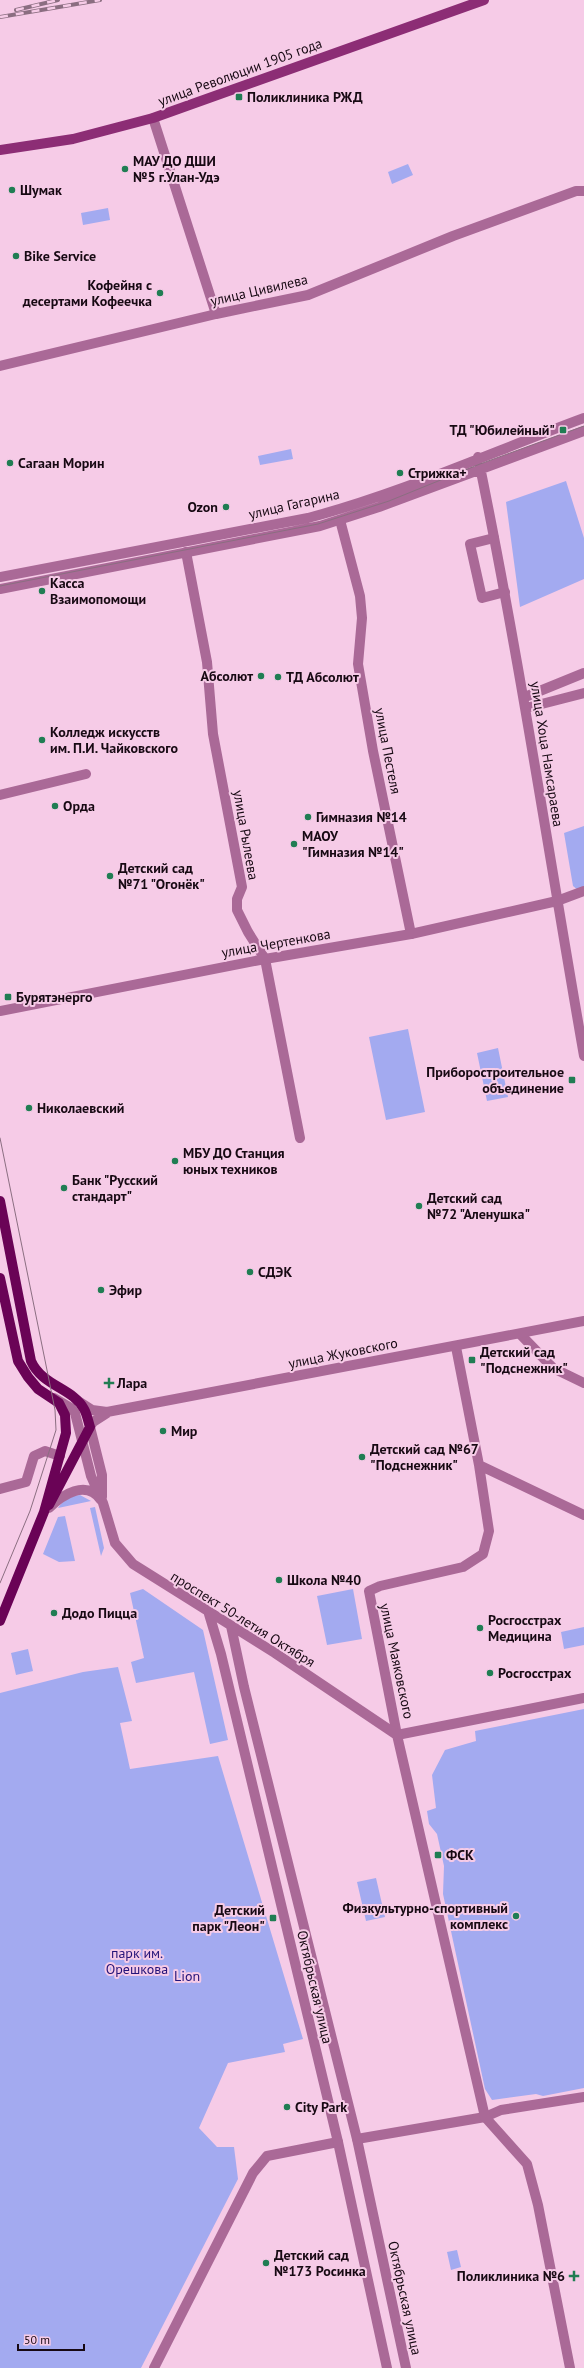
<svg xmlns="http://www.w3.org/2000/svg" width="584" height="2368" viewBox="0 0 584 2368" font-family="'PT Sans',sans-serif">
<style>
.green{fill:#a3aaf0}
.lines{fill:none;stroke-linecap:round;stroke-linejoin:round}
.minor{stroke:#aa6997;stroke-width:10}
.tertiary{stroke:#aa6997;stroke-width:10}
.secondary{stroke:#8c2d75;stroke-width:10}
.primary{stroke:#6a0356;stroke-width:10}
.tram{stroke:#8b6e81;stroke-width:1}
.rail-casing{stroke:#8b6e81;stroke-width:4}
.rail{stroke:#f6cbe7;stroke-width:2.5;stroke-dasharray:8;stroke-linecap:butt}
.poi-dot{fill:#207d53;stroke:#f6cbe7;stroke-width:1.5}
.labels{text-anchor:middle;stroke-width:4;stroke-linejoin:round;paint-order:stroke}
.street-label{font-size:14px;fill:#170913;stroke:#f6cbe7}
.poi-label{font-size:14px;font-weight:bold;fill:#170913;stroke:#f6cbe7;text-anchor:start}
.park-label{font-size:14px;fill:#241378;stroke:#f6cbe7}
</style>
<rect width="100%" height="100%" fill="#f6cbe7"/>
<path class="green" d="M 408,164 L 413,175 L 392,184 L 388,172 Z
M 108,208 L 110,220 L 83,225 L 81,213 Z
M 291,449 L 293,459 L 260,465 L 258,456 Z
M 566,481 L 584,538 L 584,579 L 520,607 L 506,502 Z
M 584,826 L 584,889 L 579,891 L 573,886 L 564,833 Z
M 408,1029 L 425,1112 L 386,1120 L 369,1037 Z
M 498,1048 L 508,1097 L 487,1101 L 477,1053 Z
M 80,1495 L 91,1501 L 58,1508 C 63,1500 71,1496 80,1495 Z
M 95,1507 L 104,1548 L 101,1556 L 90,1508 Z
M 65,1516 L 75,1561 L 59,1562 L 43,1554 L 58,1517 Z
M 143,1589 L 203,1630 L 228,1740 L 210,1744 L 194,1672 L 136,1683 L 131,1662 L 144,1658 L 130,1593 Z
M 353,1589 L 362,1639 L 327,1645 L 317,1596 Z
M 584,1627 L 584,1645 L 564,1649 L 561,1632 Z
M 28,1649 L 33,1671 L 16,1675 L 11,1653 Z
M 118,1667 L 132,1721 L 120,1723 L 130,1769 L 218,1756 L 303,2039 L 283,2044 L 285,2052 L 228,2063 L 199,2128 L 217,2147 L 234,2147 L 238,2179 L 141,2368 L 0,2368 L 0,1693 L 83,1672 Z
M 584,1709 L 584,2088 L 543,2096 L 536,2094 L 492,2100 L 485,2089 L 443,1894 L 444,1866 L 437,1834 L 429,1824 L 427,1811 L 436,1808 L 432,1775 L 445,1750 L 476,1741 L 475,1731 Z
M 376,1878 L 385,1917 L 366,1921 L 357,1882 Z
M 457,2250 L 461,2267 L 451,2270 L 447,2252 Z"/>
<g class="lines">
<path class="minor" d="M 153,118 L 216,314
M 0,366 L 216,314 L 308,295 L 453,236 L 576,191 L 584,191
M 340,520 L 360,596 L 362,618 L 358,664 L 373,751 L 411,934
M 494,538 L 470,544 L 482,598 L 505,592
M 186,552 L 207,662 L 213,734 L 242,887 L 237,899 L 237,910 L 248,932 L 265,959 L 300,1138
M 525,697 L 584,673
M 526,708 L 584,693
M 0,795 L 86,774
M 557,901 L 584,891
M 521,1335 L 553,1368 L 584,1383
M 456,1347 L 479,1465 L 584,1515
M 0,1489 L 26,1482 L 34,1456 L 45,1451 L 60,1456
M 397,1735 L 369,1591 L 380,1586 L 463,1567 L 483,1554 L 489,1531 L 479,1465
M 357,2139 L 485,2117 L 501,2110 L 584,2097
M 154,2368 L 253,2173 L 267,2156 L 338,2142"/>
<path class="tertiary" d="M 478,457 C 519,656 549,856 584,1056
M 0,577 L 308,518 C 402,493 492,452 584,418
M 0,589 L 320,526 L 379,507 L 584,431
M 0,1011 L 265,959 L 411,934 L 557,901
M 54,1398 L 71,1408 L 75,1413 L 91,1476 L 103,1503 L 115,1543 L 133,1564 L 275,1653 L 397,1735
M 78,1401 L 92,1410 L 107,1412 L 584,1321
M 102,1497 L 102,1475 L 90,1427 L 93,1422 L 107,1413
M 49,1508 C 62,1495 86,1479 101,1500
M 209,1614 L 221,1654 L 338,2142 L 387,2368
M 231,1626 L 244,1687 L 357,2139 L 406,2368
M 397,1735 L 485,2117 L 527,2164 L 538,2205 L 570,2368
M 397,1735 L 584,1698"/>
<path class="secondary" d="M 0,150 L 73,139 L 153,118 L 484,0"/>
<path class="primary" d="M 0,1201 L 31,1361 C 42,1386 73,1388 84,1409 C 87,1414 88,1421 90,1427 L 49,1505
M 0,1278 L 18,1361 L 28,1377 L 38,1389 L 59,1403 L 65,1415 L 66,1433 L 44,1512 L 0,1621"/>
<path class="tram" d="M 0,586 L 318,524 L 389,501 L 480,464 L 584,426
M 0,1138 L 49,1380 L 55,1410 L 56,1430 L 30,1511 L 0,1583"/>
<defs>
<path id="rail" d="M 16,10 L 58,0
M 0,17 L 100,0"/>
</defs>
<use href="#rail" class="rail-casing"/>
<use href="#rail" class="rail"/>
</g>
<g class="poi-dot">
<rect x="235" y="93" width="8" height="8" rx="2"/>
<circle cx="125" cy="169" r="4"/>
<circle cx="12" cy="190" r="4"/>
<circle cx="16" cy="256" r="4"/>
<circle cx="160" cy="293" r="4"/>
<rect x="559" y="426" width="8" height="8" rx="2"/>
<circle cx="10" cy="463" r="4"/>
<circle cx="400" cy="473" r="4"/>
<circle cx="226" cy="507" r="4"/>
<circle cx="42" cy="591" r="4"/>
<circle cx="261" cy="676" r="4"/>
<circle cx="278" cy="677" r="4"/>
<circle cx="42" cy="740" r="4"/>
<circle cx="55" cy="806" r="4"/>
<circle cx="308" cy="817" r="4"/>
<circle cx="294" cy="844" r="4"/>
<circle cx="110" cy="876" r="4"/>
<rect x="4" y="993" width="8" height="8" rx="2"/>
<rect x="568" y="1076" width="8" height="8" rx="2"/>
<circle cx="29" cy="1108" r="4"/>
<circle cx="175" cy="1161" r="4"/>
<circle cx="64" cy="1188" r="4"/>
<circle cx="419" cy="1206" r="4"/>
<circle cx="250" cy="1272" r="4"/>
<circle cx="101" cy="1290" r="4"/>
<rect x="468" y="1356" width="8" height="8" rx="2"/>
<path d="M107 1377h4v4h4v4h-4v4h-4v-4h-4v-4h4z"/>
<circle cx="163" cy="1431" r="4"/>
<circle cx="362" cy="1457" r="4"/>
<circle cx="279" cy="1580" r="4"/>
<circle cx="54" cy="1613" r="4"/>
<circle cx="480" cy="1628" r="4"/>
<circle cx="490" cy="1673" r="4"/>
<rect x="434" y="1851" width="8" height="8" rx="2"/>
<circle cx="516" cy="1916" r="4"/>
<rect x="269" y="1914" width="8" height="8" rx="2"/>
<circle cx="287" cy="2107" r="4"/>
<circle cx="266" cy="2263" r="4"/>
<path d="M572 2270h4v4h4v4h-4v4h-4v-4h-4v-4h4z"/>
</g>
<g class="labels">
<g class="street-label">
<text transform="translate(240 72) rotate(-20)" y="5">улица Революции 1905 года</text>
<text transform="translate(259 290) rotate(-13)" y="5">улица Цивилева</text>
<text transform="translate(294 504) rotate(-13)" y="5">улица Гагарина</text>
<text transform="translate(388 751) rotate(79)" y="5">улица Пестеля</text>
<text transform="translate(547 754) rotate(81)" y="5">улица Хоца Намсараева</text>
<text transform="translate(246 835) rotate(80)" y="5">улица Рылеева</text>
<text transform="translate(276 943) rotate(-10)" y="5">улица Чертенкова</text>
<text transform="translate(343 1353) rotate(-11)" y="5">улица Жуковского</text>
<text transform="translate(243 1619) rotate(32)" y="5">проспект 50-летия Октября</text>
<text transform="translate(397 1661) rotate(78)" y="5">улица Маяковского</text>
<text transform="translate(315 1987) rotate(77)" y="5">Октябрьская улица</text>
<text transform="translate(405 2298) rotate(78)" y="5">Октябрьская улица</text>
</g>
<g class="poi-label">
<text x="247" y="102">Поликлиника РЖД</text>
<text x="133" y="166">МАУ ДО ДШИ<tspan x="133" dy="16">№5 г.Улан-Удэ</tspan></text>
<text x="20" y="195">Шумак</text>
<text x="24" y="261">Bike Service</text>
<text x="152" y="290" text-anchor="end">Кофейня с<tspan x="152" dy="16">десертами Кофеечка</tspan></text>
<text x="555" y="435" text-anchor="end">ТД "Юбилейный"</text>
<text x="18" y="468">Сагаан Морин</text>
<text x="408" y="478">Стрижка+</text>
<text x="218" y="512" text-anchor="end">Ozon</text>
<text x="50" y="588">Касса<tspan x="50" dy="16">Взаимопомощи</tspan></text>
<text x="253" y="681" text-anchor="end">Абсолют</text>
<text x="286" y="682">ТД Абсолют</text>
<text x="50" y="737">Колледж искусств<tspan x="50" dy="16">им. П.И. Чайковского</tspan></text>
<text x="63" y="811">Орда</text>
<text x="316" y="822">Гимназия №14</text>
<text x="302" y="841">МАОУ<tspan x="302" dy="16">"Гимназия №14"</tspan></text>
<text x="118" y="873">Детский сад<tspan x="118" dy="16">№71 "Огонёк"</tspan></text>
<text x="16" y="1002">Бурятэнерго</text>
<text x="564" y="1077" text-anchor="end">Приборостроительное<tspan x="564" dy="16">объединение</tspan></text>
<text x="37" y="1113">Николаевский</text>
<text x="183" y="1158">МБУ ДО Станция<tspan x="183" dy="16">юных техников</tspan></text>
<text x="72" y="1185">Банк "Русский<tspan x="72" dy="16">стандарт"</tspan></text>
<text x="427" y="1203">Детский сад<tspan x="427" dy="16">№72 "Аленушка"</tspan></text>
<text x="258" y="1277">СДЭК</text>
<text x="109" y="1295">Эфир</text>
<text x="480" y="1357">Детский сад<tspan x="480" dy="16">"Подснежник"</tspan></text>
<text x="117" y="1388">Лара</text>
<text x="171" y="1436">Мир</text>
<text x="370" y="1454">Детский сад №67<tspan x="370" dy="16">"Подснежник"</tspan></text>
<text x="287" y="1585">Школа №40</text>
<text x="62" y="1618">Додо Пицца</text>
<text x="488" y="1625">Росгосстрах<tspan x="488" dy="16">Медицина</tspan></text>
<text x="498" y="1678">Росгосстрах</text>
<text x="446" y="1860">ФСК</text>
<text x="508" y="1913" text-anchor="end">Физкультурно-спортивный<tspan x="508" dy="16">комплекс</tspan></text>
<text x="265" y="1915" text-anchor="end">Детский<tspan x="265" dy="16">парк "Леон"</tspan></text>
<text x="295" y="2112">City Park</text>
<text x="274" y="2260">Детский сад<tspan x="274" dy="16">№173 Росинка</tspan></text>
<text x="565" y="2281" text-anchor="end">Поликлиника №6</text>
</g>
<g class="park-label">
<text x="137" y="1958">парк им.<tspan x="137" dy="16">Орешкова</tspan></text>
<text x="187" y="1981">Lion</text>
</g>
</g>
<path d="M18 2344v6h66v-6" fill="none" stroke="#170913" stroke-width="2"/>
<text x="24" y="2344" font-size="12" fill="#170913" stroke="#f6cbe7" stroke-width="3" paint-order="stroke">50 m</text>
</svg>
